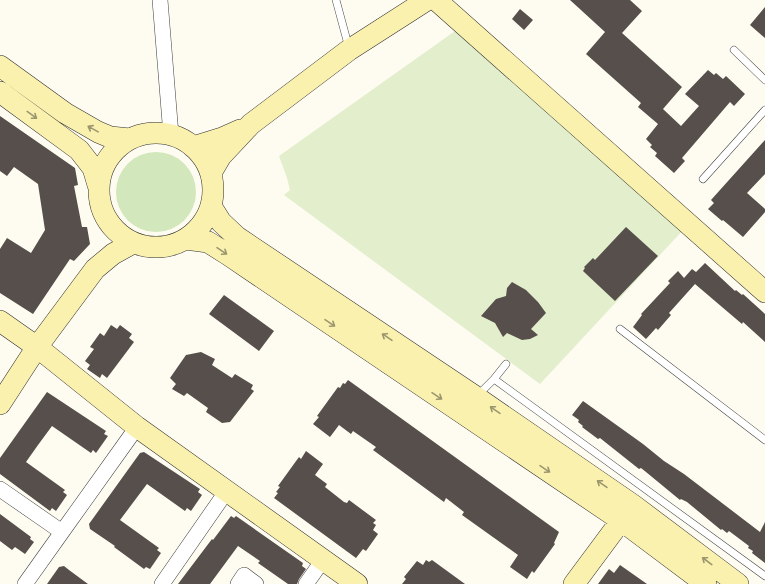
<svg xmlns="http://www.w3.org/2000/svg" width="765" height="584" viewBox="0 0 765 584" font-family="Georgia,serif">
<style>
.green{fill:#d2e7bb}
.pitch{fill:#e3efcc}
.building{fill:#564f4b}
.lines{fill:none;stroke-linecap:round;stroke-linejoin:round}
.lane-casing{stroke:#414141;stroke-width:8}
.street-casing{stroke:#414141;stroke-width:16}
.secondary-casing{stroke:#303030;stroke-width:22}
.lane{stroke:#fff;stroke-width:7}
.street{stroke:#fff;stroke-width:15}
.secondary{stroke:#faf1af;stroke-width:21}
.oneway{stroke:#9c966f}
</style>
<rect width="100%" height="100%" fill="#fefbf0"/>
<path class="green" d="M116 192a40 40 0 1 1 80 0a40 40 0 1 1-80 0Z"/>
<path class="pitch" d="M 455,31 L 684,229 L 540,384 L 284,195 L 290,190 L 287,178 L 279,156 Z"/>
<path class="building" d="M 570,0 L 630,0 L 642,11 L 622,33 L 682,87 L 663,109 L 681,126 L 699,106 L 685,94 L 708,70 L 714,75 L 716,73 L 723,79 L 726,76 L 745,94 L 734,106 L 730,102 L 682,158 L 685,161 L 674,173 L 655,156 L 657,153 L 650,147 L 652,145 L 646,139 L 658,124 L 638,107 L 641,103 L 586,54 L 605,32 Z
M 765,7 L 765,38 L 750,25 Z
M 520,9 L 533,20 L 524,30 L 512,19 Z
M 0,116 L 75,168 L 78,185 L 74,186 L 82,227 L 87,227 L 90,244 L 74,261 L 70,259 L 33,314 L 0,293 L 0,249 L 7,238 L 31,253 L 45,230 L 38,184 L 14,167 L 7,176 L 0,171 Z
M 765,140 L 765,174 L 747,193 L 765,209 L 765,212 L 743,237 L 723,220 L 722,221 L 708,209 L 714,203 L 711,200 Z
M 626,227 L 658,256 L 615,301 L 583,271 L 585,268 L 584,267 L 593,258 L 595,260 Z
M 705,263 L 735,291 L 736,290 L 742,295 L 743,294 L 765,314 L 765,342 L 743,322 L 742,324 L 695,284 L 669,313 L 671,315 L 658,330 L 656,328 L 646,339 L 633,327 L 642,315 L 641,314 L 670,283 L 668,281 L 678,271 L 684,278 L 692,269 L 696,272 Z
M 512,282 L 526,290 L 538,302 L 546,313 L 531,329 L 538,335 L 530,339 L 522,340 L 507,333 L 503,337 L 495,323 L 481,316 L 496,299 L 506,296 L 507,288 Z
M 224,295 L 274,331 L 259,351 L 209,314 Z
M 111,325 L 117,329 L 120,325 L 132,334 L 129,338 L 134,342 L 107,378 L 102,374 L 100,378 L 87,369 L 90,365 L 85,361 L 94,349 L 90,347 L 100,333 L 104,336 Z
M 201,352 L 215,359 L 212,365 L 232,378 L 235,374 L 253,385 L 251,389 L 254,391 L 230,422 L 222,423 L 206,412 L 208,408 L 187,393 L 184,396 L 172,389 L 176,384 L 170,378 L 186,355 Z
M 348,380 L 559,532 L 554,543 L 555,544 L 534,573 L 532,571 L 527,579 L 510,567 L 518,555 L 462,515 L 464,512 L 446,498 L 444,502 L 373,450 L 376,447 L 353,431 L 351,434 L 339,425 L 330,437 L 313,424 L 319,417 L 317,416 L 338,387 L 340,388 L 343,383 L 345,384 Z
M 47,392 L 106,431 L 104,434 L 108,436 L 96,453 L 93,450 L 91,453 L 52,426 L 38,445 L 26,462 L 65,490 L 63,492 L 67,495 L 56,511 L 52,508 L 50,511 L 0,474 L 0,458 Z
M 583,401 L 643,444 L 664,461 L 684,474 L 760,532 L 765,522 L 765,563 L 752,553 L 753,551 L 748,548 L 749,546 L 729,531 L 727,533 L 722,529 L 721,530 L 687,502 L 681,499 L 680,500 L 646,472 L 641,468 L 639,469 L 605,442 L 600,438 L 598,439 L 582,427 L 583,426 L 578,422 L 579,420 L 572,415 Z
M 306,451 L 323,464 L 315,475 L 327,484 L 325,487 L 344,502 L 347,503 L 349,500 L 376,520 L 373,523 L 376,525 L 373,530 L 378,534 L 366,551 L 363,549 L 356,558 L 274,498 L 278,493 L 276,492 L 280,487 L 278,486 L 299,457 L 301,459 Z
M 144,452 L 200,489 L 198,492 L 202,495 L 191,511 L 187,508 L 185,511 L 147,484 L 120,520 L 159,548 L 157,550 L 161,553 L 150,569 L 146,567 L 144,569 L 114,547 L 115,546 L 90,529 L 89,524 L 140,453 Z
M 0,514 L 31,537 L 30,539 L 34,542 L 25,554 L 15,547 L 12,550 L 0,541 Z
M 231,516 L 234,518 L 236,516 L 303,563 L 302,566 L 306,569 L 299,579 L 297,584 L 288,584 L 258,563 L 260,561 L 238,546 L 210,584 L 178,584 L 212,539 L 213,540 Z
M 426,560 L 429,562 L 432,560 L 465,584 L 402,584 L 406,579 L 404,577 L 417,561 L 423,565 Z
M 620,565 L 647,584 L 598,584 L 609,569 L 614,573 Z
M 64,566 L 69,570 L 88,584 L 47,584 L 59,567 Z"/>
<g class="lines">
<defs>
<path id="lane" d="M 336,0 L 349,48
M 734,50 L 765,80
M 703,179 L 765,110
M 620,329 L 765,440
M 494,379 L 765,576
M 477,396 L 494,379 L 506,364"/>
<path id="street" d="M 160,0 L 171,135
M 0,489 L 62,532 L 137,427
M 25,584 L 62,532
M 162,584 L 226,492
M 238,584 L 244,575 L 256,584
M 306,584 L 323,560"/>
<path id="secondary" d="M 436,0 L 765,292
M 0,66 L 65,113 L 98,132 L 110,137 L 130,139
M 0,92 L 79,150 L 93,168 L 98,185
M99 190a57 57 0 1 1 114 0a57 57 0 1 1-114 0Z
M 193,147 L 222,138 L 240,130
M 211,173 L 221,156 L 251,124 L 349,50 L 427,0
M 211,206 L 221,222 L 237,237 L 476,397 L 633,505 L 738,584
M 186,239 L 208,242 L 227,254 L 622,521 L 706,584
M 0,321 L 37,347 L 137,427 L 357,584
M 0,404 L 37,347 L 95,269 L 113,254 L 133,243
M 574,584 L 629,510"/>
</defs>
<use href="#lane" class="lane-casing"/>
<use href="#street" class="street-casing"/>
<use href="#secondary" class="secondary-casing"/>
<use href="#lane" class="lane"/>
<use href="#street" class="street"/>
<use href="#secondary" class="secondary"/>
</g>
<defs><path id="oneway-shaft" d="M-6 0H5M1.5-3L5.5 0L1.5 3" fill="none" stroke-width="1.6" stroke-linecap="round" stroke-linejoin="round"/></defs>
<g class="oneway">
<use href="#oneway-shaft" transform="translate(32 115) rotate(36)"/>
<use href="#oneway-shaft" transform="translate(93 129) rotate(-151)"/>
<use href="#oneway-shaft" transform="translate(222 251) rotate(34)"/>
<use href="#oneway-shaft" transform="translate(330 323) rotate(34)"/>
<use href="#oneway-shaft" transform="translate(387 337) rotate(-146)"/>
<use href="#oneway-shaft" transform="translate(437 396) rotate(34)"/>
<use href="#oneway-shaft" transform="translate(495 410) rotate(-145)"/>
<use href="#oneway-shaft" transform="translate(545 469) rotate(34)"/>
<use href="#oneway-shaft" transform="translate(602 484) rotate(-145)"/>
<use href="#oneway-shaft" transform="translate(707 561) rotate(-143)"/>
</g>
</svg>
